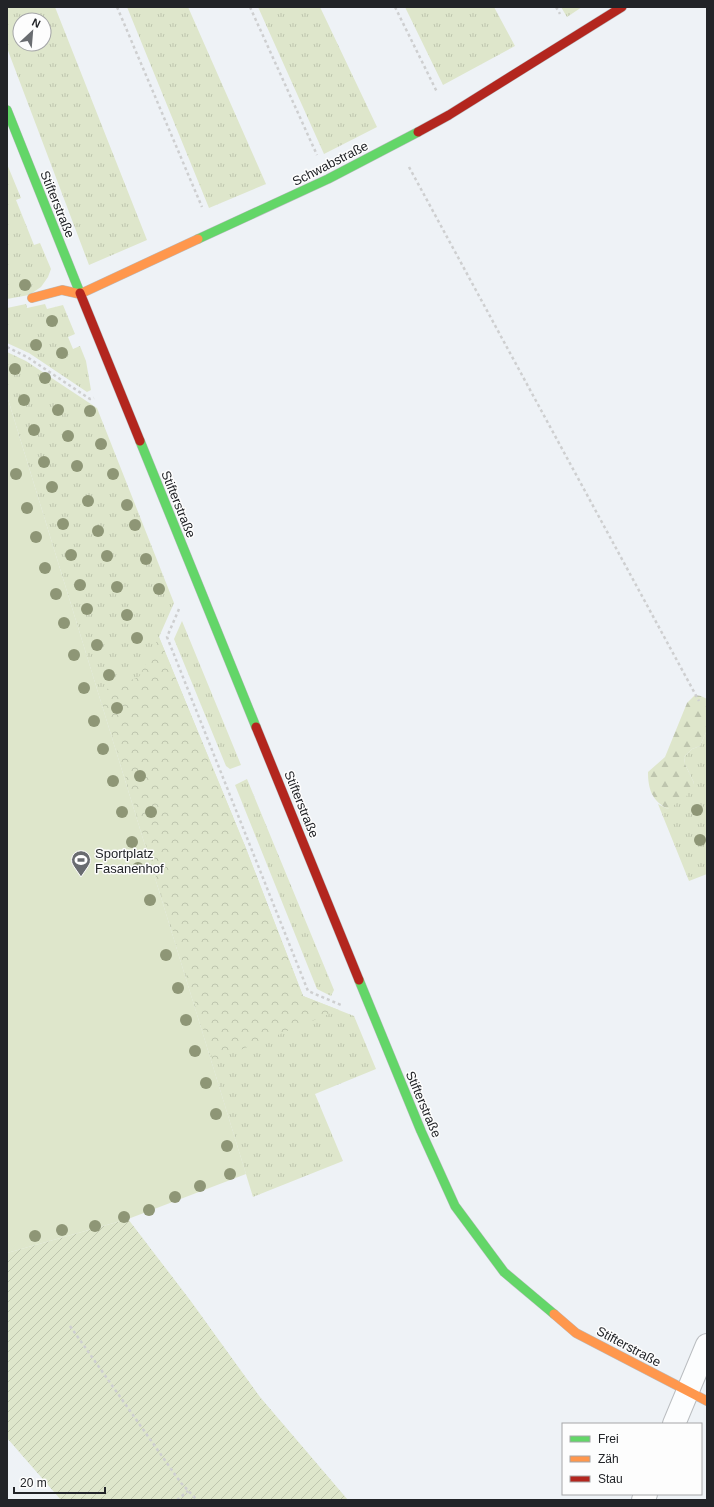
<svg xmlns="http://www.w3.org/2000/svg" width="714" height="1507" viewBox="0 0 714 1507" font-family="Helvetica,sans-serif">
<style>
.grass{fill:url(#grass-tufts);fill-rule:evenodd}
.forest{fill:url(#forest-firs)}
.park{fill:url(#park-crowns)}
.garden{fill:url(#garden-furrows)}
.pitch{fill:#dee6cb}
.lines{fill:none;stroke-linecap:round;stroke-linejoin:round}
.street-casing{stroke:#babdc0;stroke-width:24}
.fast-casing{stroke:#babdc0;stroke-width:10}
.slow-casing{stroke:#babdc0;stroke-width:10}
.jam-casing{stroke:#babdc0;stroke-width:10}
.path{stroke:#cecfd0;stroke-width:2.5;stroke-dasharray:3 3;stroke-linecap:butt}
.street{stroke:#fcfdfe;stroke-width:22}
.fast{stroke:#63d668;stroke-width:9}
.slow{stroke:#ff974d;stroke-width:9}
.jam{stroke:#b3261e;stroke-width:9}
.tree{fill:#8e9676}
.labels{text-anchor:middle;stroke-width:3;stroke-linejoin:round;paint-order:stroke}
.street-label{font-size:13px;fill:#222428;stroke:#fdfdfd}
.poi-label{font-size:13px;fill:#222428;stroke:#fdfdfd;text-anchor:start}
</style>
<defs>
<pattern id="grass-tufts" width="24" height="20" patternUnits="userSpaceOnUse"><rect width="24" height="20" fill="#dee6cb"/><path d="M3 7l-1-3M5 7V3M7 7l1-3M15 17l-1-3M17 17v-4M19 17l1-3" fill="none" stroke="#bec5ae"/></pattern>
<pattern id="forest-firs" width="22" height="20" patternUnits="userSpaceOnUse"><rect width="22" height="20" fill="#dee6cb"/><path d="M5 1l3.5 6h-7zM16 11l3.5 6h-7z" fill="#bec5ae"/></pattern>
<pattern id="park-crowns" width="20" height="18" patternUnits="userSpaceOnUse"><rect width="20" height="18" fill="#dee6cb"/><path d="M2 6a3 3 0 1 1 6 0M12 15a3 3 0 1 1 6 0" fill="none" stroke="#bec5ae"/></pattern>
<pattern id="garden-furrows" width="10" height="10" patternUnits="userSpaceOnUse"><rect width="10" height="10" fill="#dee6cb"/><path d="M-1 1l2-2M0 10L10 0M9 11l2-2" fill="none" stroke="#bec5ae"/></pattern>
</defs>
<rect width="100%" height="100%" fill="#eef2f6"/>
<path class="grass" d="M 7,7 L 55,7 L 147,240 L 89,265 L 7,48 ZM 20,20 L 44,20 L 44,44 L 20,44 Z
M 127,7 L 188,7 L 266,184 L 209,208 Z
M 258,7 L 320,7 L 377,127 L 324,154 Z
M 405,7 L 494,7 L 515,46 L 443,85 Z
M 561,7 L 582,7 L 567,17 Z
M 7,164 L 21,198 L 16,200 L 34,245 L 40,243 L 51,269 L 48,277 L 41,287 L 29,295 L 7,299 Z
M 26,304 L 27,308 L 45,304 L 47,309 L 63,305 L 75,334 L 68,337 L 73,349 L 80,346 L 86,361 L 91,390 L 87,392 L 29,353 L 7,343 L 7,308 Z
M 7,352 L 26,361 L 97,408 L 174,603 L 159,637 L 245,846 L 303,996 L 354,1016 L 376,1069 L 315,1094 L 343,1161 L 253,1197 L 7,396 Z
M 182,621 L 241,765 L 230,769 L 226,766 L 174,639 Z
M 707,730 L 707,874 L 689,881 L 658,804 L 668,809 L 694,783 L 685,764 L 684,757 L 692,749 L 700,746 Z
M 247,779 L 334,990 L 331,996 L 317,989 L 235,785 Z"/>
<path class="forest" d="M 695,695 L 701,696 L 707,699 L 707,730 L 700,746 L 692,749 L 684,757 L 685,764 L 694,783 L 686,797 L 668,809 C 652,801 648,789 648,772 L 665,757 L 687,703 Z"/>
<path class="park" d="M 159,637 L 245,846 L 303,996 L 339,1010 L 213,1061 L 99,692 L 139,677 Z"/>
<path class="garden" d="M 128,1219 L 190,1300 L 260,1397 L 348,1500 L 61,1500 L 7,1438 L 7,1253 Z"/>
<path class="pitch" d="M 7,396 L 246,1174 L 128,1219 L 7,1253 Z"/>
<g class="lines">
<defs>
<path id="street" d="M 674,1424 L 707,1345
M 643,1500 L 646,1494"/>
<path id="fast" d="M 7,110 L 80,293
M 198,239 L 328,179 L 418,132
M 140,441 L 256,727
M 359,980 L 421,1131 L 455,1206 L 504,1272 L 554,1314"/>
<path id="slow" d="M 32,298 L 62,290 L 80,294 L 198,239
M 554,1314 L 576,1333 L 707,1401"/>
<path id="jam" d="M 418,132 L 449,115 L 622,7
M 80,293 L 140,441
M 256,727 L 359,980"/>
</defs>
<use href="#street" class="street-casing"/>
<use href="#fast" class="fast-casing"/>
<use href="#slow" class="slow-casing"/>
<use href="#jam" class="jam-casing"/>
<path class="path" d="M 117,7 L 202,207
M 250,7 L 317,155
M 395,7 L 437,92
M 556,7 L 560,14
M 409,167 L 699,701
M 7,347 L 27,357 L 90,399 L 94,398
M 179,609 L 167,637 L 308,991 L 341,1005
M 70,1326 L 181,1483 L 197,1500
M 177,1500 L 188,1491"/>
<use href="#street" class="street"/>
<use href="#fast" class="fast"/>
<use href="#slow" class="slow"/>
<use href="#jam" class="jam"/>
</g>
<g class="tree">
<circle cx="25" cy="285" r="6"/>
<circle cx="52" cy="321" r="6"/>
<circle cx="36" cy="345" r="6"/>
<circle cx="62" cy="353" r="6"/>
<circle cx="15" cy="369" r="6"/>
<circle cx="45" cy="378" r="6"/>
<circle cx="24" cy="400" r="6"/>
<circle cx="58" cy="410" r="6"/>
<circle cx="90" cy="411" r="6"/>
<circle cx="34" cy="430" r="6"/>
<circle cx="68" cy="436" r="6"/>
<circle cx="101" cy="444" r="6"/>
<circle cx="44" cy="462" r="6"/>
<circle cx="77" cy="466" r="6"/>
<circle cx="16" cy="474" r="6"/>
<circle cx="113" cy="474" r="6"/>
<circle cx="52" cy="487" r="6"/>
<circle cx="88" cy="501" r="6"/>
<circle cx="127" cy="505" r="6"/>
<circle cx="27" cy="508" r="6"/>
<circle cx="63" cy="524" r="6"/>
<circle cx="135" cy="525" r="6"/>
<circle cx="98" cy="531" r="6"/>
<circle cx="36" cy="537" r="6"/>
<circle cx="71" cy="555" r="6"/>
<circle cx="107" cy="556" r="6"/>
<circle cx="146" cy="559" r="6"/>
<circle cx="45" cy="568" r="6"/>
<circle cx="80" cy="585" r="6"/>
<circle cx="117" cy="587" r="6"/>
<circle cx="159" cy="589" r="6"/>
<circle cx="56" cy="594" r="6"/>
<circle cx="87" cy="609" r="6"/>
<circle cx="127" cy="615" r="6"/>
<circle cx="64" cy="623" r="6"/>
<circle cx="137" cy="638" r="6"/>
<circle cx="97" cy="645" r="6"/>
<circle cx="74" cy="655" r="6"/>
<circle cx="109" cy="675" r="6"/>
<circle cx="84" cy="688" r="6"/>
<circle cx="117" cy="708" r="6"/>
<circle cx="94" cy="721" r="6"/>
<circle cx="103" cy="749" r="6"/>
<circle cx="140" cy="776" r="6"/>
<circle cx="113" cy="781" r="6"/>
<circle cx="697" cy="810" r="6"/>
<circle cx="122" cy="812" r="6"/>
<circle cx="151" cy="812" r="6"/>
<circle cx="700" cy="840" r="6"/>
<circle cx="132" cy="842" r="6"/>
<circle cx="138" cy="868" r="6"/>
<circle cx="150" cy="900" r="6"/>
<circle cx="166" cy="955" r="6"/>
<circle cx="178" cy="988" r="6"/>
<circle cx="186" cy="1020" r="6"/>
<circle cx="195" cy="1051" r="6"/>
<circle cx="206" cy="1083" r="6"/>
<circle cx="216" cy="1114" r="6"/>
<circle cx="227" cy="1146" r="6"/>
<circle cx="230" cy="1174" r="6"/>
<circle cx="200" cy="1186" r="6"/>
<circle cx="175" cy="1197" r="6"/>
<circle cx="149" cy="1210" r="6"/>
<circle cx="124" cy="1217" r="6"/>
<circle cx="95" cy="1226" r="6"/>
<circle cx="62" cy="1230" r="6"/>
<circle cx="35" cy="1236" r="6"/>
</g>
<defs>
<symbol id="stadium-pin" viewBox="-11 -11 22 30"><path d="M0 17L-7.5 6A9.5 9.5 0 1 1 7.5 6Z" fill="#696c70" stroke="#fdfdfd"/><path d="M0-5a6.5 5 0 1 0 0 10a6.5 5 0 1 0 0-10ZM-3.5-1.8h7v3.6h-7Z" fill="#fff"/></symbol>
</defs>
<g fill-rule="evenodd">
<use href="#stadium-pin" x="70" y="849" width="22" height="30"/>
</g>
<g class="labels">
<g class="street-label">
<text transform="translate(330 163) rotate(-27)" y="5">Schwabstraße</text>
<text transform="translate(58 204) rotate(68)" y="5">Stifterstraße</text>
<text transform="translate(179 504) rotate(68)" y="5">Stifterstraße</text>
<text transform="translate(302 804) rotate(68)" y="5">Stifterstraße</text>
<text transform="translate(424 1104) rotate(67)" y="5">Stifterstraße</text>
<text transform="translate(629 1346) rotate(28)" y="5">Stifterstraße</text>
</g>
<g class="poi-label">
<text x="95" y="858">Sportplatz<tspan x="95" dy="15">Fasanenhof</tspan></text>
</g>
</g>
<rect width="714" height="1507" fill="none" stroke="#222428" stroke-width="16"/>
<rect x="562" y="1423" width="140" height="72" fill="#fdfdfd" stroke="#a5a6a8"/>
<rect x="570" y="1436" width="20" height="6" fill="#63d668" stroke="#a5a6a8"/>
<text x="598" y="1443" font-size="12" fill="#222428">Frei</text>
<rect x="570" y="1456" width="20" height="6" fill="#ff974d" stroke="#a5a6a8"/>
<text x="598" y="1463" font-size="12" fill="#222428">Zäh</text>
<rect x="570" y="1476" width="20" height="6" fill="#b3261e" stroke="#a5a6a8"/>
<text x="598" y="1483" font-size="12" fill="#222428">Stau</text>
<g transform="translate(32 32) rotate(26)"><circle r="19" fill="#fdfdfd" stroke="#a5a6a8"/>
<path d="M0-3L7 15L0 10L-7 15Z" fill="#696c70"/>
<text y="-6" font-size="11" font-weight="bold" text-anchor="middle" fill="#222428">N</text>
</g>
<path d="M14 1487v6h91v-6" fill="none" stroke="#222428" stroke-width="2"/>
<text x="20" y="1487" font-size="12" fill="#222428" stroke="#fdfdfd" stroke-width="3" paint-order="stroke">20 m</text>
</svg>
